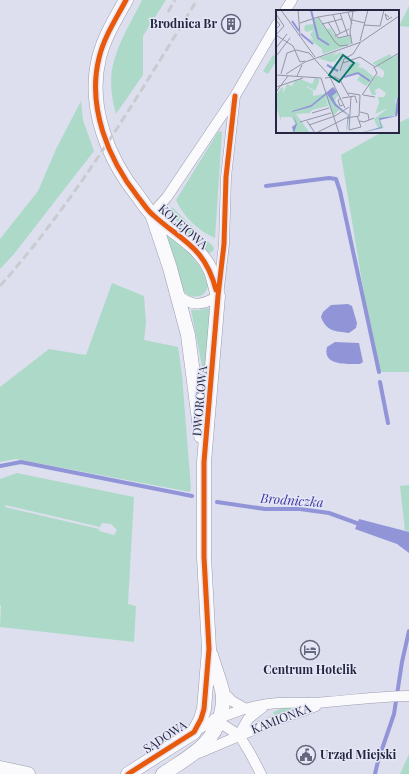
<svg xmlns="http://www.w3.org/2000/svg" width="409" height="774" viewBox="0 0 409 774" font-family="'Playfair Display',serif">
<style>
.green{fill:#addac8;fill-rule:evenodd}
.water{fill:#9195d8}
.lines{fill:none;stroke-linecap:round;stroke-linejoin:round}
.stream{stroke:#9195d8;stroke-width:4}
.street-casing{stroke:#9b9db0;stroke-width:11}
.secondary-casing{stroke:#9b9db0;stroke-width:15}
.street{stroke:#fafafc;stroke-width:10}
.secondary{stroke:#fafafc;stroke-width:14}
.rail{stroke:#cacbd0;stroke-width:3;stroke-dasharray:8 4;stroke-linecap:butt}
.cycleway-casing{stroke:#e5e7f6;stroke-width:8}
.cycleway{stroke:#e8590c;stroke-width:5}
.labels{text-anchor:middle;stroke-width:3;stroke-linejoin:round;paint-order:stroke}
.poi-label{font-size:12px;font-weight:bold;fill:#252742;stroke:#e5e7f6;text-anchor:end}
.street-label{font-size:12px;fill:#252742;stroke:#e5e7f6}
.water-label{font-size:13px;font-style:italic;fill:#3d369f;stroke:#e5e7f6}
.inset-river{fill:none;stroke:#9195d8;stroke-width:2}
.inset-road{fill:none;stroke:#9395a9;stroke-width:1}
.view{fill:#0f766e;fill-opacity:0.15;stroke:#0f766e;stroke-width:2}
.inset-edge{fill:none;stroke:#252742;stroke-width:2}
</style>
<rect width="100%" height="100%" fill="#dddfee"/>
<path class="green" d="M 142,0 L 166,0 L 143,36 L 143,75 L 116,114 C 112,100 109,80 113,65 C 118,42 132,21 142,0 Z
M 409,6 L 409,27 L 399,26 Z
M 273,55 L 277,57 L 277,60 L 268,74 L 263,71 Z
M 81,101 L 83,120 L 94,151 L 14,254 L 0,269 L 0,239 L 38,191 L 56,149 Z
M 409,118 L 409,372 L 377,372 L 341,155 L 382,132 L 398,132 L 398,123 Z
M 220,131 L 222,132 L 215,238 C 198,231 183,216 176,200 L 218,132 Z
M 172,207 L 203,237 L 213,246 L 214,249 L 212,252 L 208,253 L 171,215 L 171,210 Z
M 167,233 C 180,243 206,268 208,284 C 208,289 205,293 202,295 C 194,298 188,297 183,290 L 166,235 Z
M 112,283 L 144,296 L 146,323 L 144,340 L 178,347 L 182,375 L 191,488 L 190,492 L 16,459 L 0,462 L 0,387 L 49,349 L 86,355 Z
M 208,308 L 210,309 L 206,366 L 203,367 L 202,366 L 191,310 L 199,310 Z
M 17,473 L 134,497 L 128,604 L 136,606 L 134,642 L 0,627 L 1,606 L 0,605 L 0,479 ZM 5,505 L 100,527 L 102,523 L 111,524 L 117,530 L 114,535 L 99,531 L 99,529 L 5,507 Z
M 409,485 L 409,532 L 405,530 L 400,486 Z
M 303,707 L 275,717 L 273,712 L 283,708 Z
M 409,754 L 409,774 L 400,774 Z"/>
<path class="water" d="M 348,304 L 352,306 L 357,323 L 356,328 L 349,333 C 335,331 327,332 321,317 L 323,312 L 331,305 Z
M 335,342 L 359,343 L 363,362 L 360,364 C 347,364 322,366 327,347 Z
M 359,519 L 409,532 L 409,553 L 397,544 L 355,529 Z"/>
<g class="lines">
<path class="stream" d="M 266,186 L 329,178 L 336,179 L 340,191 L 379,372
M 380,382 L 388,423
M 0,466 L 21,462 L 192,496
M 217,502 L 265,509 L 300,509 L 329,513 L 362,525
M 375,774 L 378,761 L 394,714 L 402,662 L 409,631"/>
<defs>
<path id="street" d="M 285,11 L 292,0
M 152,214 L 167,197 L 235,96 L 277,24
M 177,294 C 191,307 202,306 218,296 L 224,244 L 226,177 L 235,96
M 222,691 L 232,701 L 246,709
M 214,719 L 239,735 L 250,753 L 261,774
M 195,731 C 220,716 248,705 278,703 C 294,702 311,704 327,702 C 354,700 381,696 409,696
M 239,735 L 248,719 L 263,707
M 199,753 L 272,722 L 316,706"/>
<path id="secondary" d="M 126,0 C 116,18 104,37 99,58 C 87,107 108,159 138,196 C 143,203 147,210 153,215 C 172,232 199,245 210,269 C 214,278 215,287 218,296 L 204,462 L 204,557 L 209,649 L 204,709 L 201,719 L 194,732 L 128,774
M 152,214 L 170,268 L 188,335 L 201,436
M 0,768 L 28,774
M 163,774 C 187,758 214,745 221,714 C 223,706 224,698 222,690 C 219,678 214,666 211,655"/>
</defs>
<use href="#street" class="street-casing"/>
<use href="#secondary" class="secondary-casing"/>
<use href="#street" class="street"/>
<use href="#secondary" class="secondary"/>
<path class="rail" d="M 168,12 L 175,0
M 0,286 C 77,199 136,99 197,0"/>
<defs>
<path id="cycleway" d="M 126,0 C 116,19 104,37 99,58 C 87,107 108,159 138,197 C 143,203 147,210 153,215 C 183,242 205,247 216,290
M 128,774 L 194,732 L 201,719 L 204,709 L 209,649 L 204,557 L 204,462 L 218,296 L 224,244 L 226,177 L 235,96"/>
</defs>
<use href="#cycleway" class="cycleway-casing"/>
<use href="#cycleway" class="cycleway"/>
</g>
<defs>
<symbol id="building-ring" viewBox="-11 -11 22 22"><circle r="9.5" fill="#e5e7f6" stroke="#65677e" stroke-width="1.5"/><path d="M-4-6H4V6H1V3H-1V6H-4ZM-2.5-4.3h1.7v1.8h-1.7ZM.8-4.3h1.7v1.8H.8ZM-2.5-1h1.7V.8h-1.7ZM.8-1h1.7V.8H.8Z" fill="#65677e"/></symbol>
<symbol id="hotel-ring" viewBox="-11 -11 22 22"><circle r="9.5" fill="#e5e7f6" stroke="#65677e" stroke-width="1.5"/><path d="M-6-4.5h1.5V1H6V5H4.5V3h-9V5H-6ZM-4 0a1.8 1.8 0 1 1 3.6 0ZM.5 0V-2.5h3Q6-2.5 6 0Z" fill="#65677e"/></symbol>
<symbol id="civic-ring" viewBox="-11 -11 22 22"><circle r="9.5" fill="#e5e7f6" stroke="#65677e" stroke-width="1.5"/><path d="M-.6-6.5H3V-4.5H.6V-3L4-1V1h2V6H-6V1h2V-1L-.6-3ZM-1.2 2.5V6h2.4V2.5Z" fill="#65677e"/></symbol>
</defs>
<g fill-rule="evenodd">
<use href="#building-ring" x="220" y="13" width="22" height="22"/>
<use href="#hotel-ring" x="299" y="639" width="22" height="22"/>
<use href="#civic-ring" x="295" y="744" width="22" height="22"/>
</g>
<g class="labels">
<g class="poi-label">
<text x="217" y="28">Brodnica Br</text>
<text x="310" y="674" text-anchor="middle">Centrum Hotelik</text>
<text x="320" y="759" text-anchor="start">Urząd Miejski</text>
</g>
<g class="street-label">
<text transform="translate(183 227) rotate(41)" y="4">KOLEJOWA</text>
<text transform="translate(200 401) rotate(-85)" y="4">DWORCOWA</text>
<text transform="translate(281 719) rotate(-21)" y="4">KAMIONKA</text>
<text transform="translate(165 737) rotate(-33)" y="4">SĄDOWA</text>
</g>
<g class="water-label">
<text transform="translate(292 500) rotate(4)" y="5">Brodniczka</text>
</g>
</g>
<g transform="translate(276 10)">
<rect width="123" height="123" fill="#dddfee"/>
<path d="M 42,8 L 50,20 L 54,18 L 61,28 L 75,26 L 75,34 L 47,44 L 46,39 L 32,28 L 37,30 L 34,24 L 38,20 L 30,22 L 28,19 L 29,15 L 37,14 L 37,9 ZM 61,42 L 56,47 L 64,42 L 66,44 L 59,51 L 67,51 L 54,52 L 42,48 ZM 114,44 L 116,48 L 123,44 L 123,88 L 119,89 L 120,95 L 123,90 L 122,104 L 104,110 L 108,118 L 84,123 L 102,118 L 98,109 L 112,98 L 99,104 L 103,93 L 102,87 L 108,87 L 110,83 L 103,78 L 99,80 L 100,85 L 96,85 L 92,75 L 101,65 L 106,68 L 108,65 L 108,61 L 96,53 ZM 81,52 L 84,54 L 82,57 L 87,58 L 98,67 L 90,76 L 81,70 L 84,65 L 82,63 L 67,66 L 71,65 L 73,55 ZM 39,68 L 43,69 L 43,72 L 39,81 L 31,76 L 31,77 L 37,81 L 37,86 L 52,83 L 57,77 L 63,84 L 59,90 L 60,93 L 73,107 L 71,123 L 71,105 L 63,100 L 57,106 L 49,85 L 52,96 L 36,100 L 34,103 L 20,104 L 34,123 L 17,123 L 16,117 L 19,114 L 16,107 L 5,107 L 5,111 L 0,97 L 0,85 L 5,78 L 7,77 L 7,83 L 11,74 L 16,76 L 18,72 L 24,69 L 36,74 Z" fill="#addac8"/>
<path d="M 57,77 L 61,82 L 56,86 L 60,94 L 73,105 L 70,123 L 72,105 L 59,96 L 51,84 L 35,97 L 16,102 L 21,114 L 18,123 L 16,117 L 20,114 L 16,101 L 35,95 ZM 121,88 L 123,88 L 122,102 L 121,106 L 104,110 L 106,118 L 84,123 L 105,117 L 103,108 L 119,106 Z" fill="#9195d8"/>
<path class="inset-river" d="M 35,0 L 42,28 L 53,35M 16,11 L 23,21M 25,24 L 37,34M 51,55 L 62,61M 68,67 L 82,63 L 94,71"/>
<path class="inset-road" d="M 5,0 L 39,47M 22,0 L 24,25M 72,2 L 76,14M 64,3 L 72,26M 0,4 L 8,16 L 0,25M 57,5 L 64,23M 42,7 L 59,32 L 64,36 L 72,35M 113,7 L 109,4 L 111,10 L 116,7M 0,10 L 4,15 L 0,19M 76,10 L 89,13M 52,12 L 62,28 L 75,25M 24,13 L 42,7 L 85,0M 46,14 L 66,9M 88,15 L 104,16 L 108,0M 0,25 L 17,36 L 24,52 L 29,51M 59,26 L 73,19M 84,31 L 92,0M 85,32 L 123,6M 76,34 L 74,22 L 77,1M 0,38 L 11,24M 1,45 L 14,28M 67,53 L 84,47 L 99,57 L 123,43M 64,61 L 68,49 L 77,44 L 84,33M 5,64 L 11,43 L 20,40 L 33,43 L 53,65 L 69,98M 10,64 L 29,52 L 85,32M 0,65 L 45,68 L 63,123M 21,66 L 26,55M 49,68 L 59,67 L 64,70 L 73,86M 0,77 L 27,68M 0,82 L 12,66M 86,85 L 101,63 L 98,57M 87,85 L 99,87M 75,86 L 73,120 L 85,117 L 83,111M 65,88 L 62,90 L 64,96 L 67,95M 66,88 L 79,86 L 81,93M 84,102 L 92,104 L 93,110M 36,103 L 53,98M 59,106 L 73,97M 81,106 L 83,111 L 88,112 L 98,108M 31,111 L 39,123M 24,112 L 55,103M 33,115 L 59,106M 40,123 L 70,108 L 83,106 L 84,85 L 72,83"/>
<path class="view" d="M 67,45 L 78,53 L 63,72 L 53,65 Z"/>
<rect width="123" height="123" class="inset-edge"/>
</g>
</svg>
